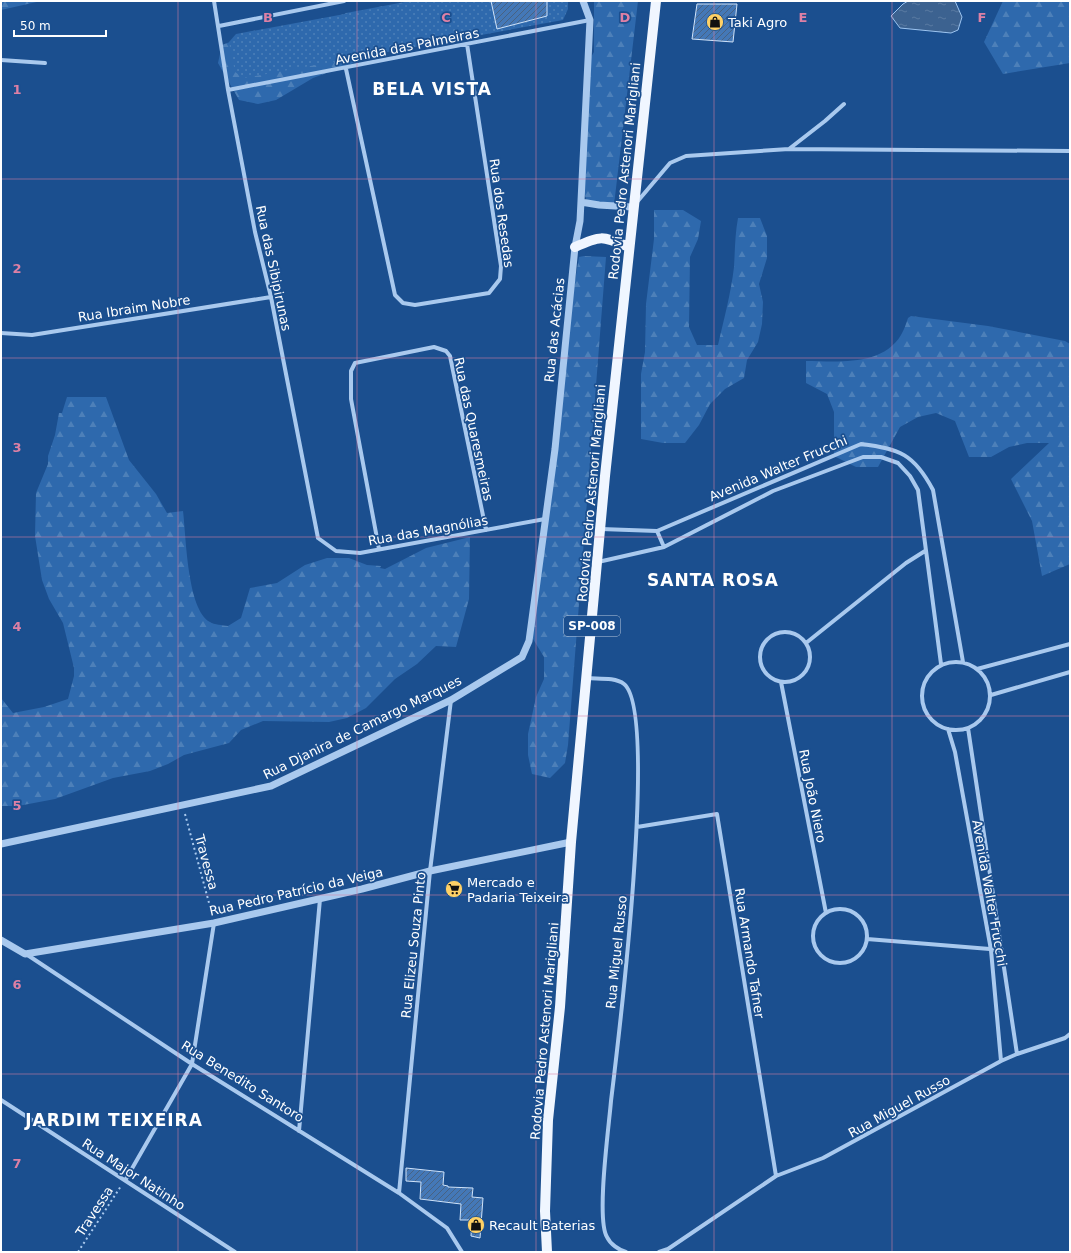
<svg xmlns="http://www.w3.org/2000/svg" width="1071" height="1253" viewBox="0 0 1071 1253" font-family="'DejaVu Sans',sans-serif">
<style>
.forest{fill:url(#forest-firs)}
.park{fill:url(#park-dots)}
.water{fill:url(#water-ripples);stroke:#9cc4f0}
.building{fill:url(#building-hatch);stroke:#cfe3fa}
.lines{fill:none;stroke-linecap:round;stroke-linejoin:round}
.path{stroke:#a9c9ee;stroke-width:2;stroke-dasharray:2 3;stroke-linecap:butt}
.minor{stroke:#a9c9ee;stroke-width:4}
.tertiary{stroke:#a9c9ee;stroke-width:7}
.primary{stroke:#f0f6ff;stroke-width:10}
.grid{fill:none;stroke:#dd80a5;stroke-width:1;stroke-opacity:0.55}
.labels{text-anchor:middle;stroke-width:3.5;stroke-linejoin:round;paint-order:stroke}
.shield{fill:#1b4f8f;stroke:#bbcadd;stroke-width:1}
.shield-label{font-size:12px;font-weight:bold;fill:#fff}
.poi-label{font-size:13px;fill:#fff;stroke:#1b4f8f;text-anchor:start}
.street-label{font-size:13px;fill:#fff;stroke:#1b4f8f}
.district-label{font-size:17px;font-weight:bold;letter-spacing:1px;fill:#fff;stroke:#1b4f8f}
.grid-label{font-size:13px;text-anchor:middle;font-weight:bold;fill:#dd80a5;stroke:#1b4f8f;stroke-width:3.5;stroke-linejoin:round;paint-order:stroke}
</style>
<defs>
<pattern id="forest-firs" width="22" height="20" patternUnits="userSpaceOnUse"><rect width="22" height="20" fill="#2e69ad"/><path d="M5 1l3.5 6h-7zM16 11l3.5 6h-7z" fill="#4d80b9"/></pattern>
<pattern id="park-dots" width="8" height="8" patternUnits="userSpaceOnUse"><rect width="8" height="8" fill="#2e69ad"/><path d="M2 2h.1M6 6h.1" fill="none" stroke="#4d80b9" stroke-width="1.8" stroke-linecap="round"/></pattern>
<pattern id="water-ripples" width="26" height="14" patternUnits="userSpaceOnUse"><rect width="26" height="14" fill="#3c6290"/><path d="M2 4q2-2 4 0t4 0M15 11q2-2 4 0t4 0" fill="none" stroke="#597aa1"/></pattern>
<pattern id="building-hatch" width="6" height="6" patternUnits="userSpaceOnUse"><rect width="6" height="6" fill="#4478b7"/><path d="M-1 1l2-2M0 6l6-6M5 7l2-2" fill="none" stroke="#486282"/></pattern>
</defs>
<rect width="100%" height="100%" fill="#1b4f8f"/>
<path class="forest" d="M 1,1 L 41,1 L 1,10 Z
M 410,1 L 460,1 L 389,50 L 313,78 L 276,100 L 258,104 L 239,100 L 218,63 L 222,45 L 240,38 L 328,24 L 346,13 Z
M 594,1 L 638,1 L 614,205 L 589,205 L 581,187 L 590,59 L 594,52 Z
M 1003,1 L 1070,1 L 1070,63 L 1003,74 L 984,42 Z
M 654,210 L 683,210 L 701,221 L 698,239 L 690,257 L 689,327 L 697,345 L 718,345 C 724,319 731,293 734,267 C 735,250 735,234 738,218 L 760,218 L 767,236 L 767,258 L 759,284 L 763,302 L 762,324 L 758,342 L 747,360 L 744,378 L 725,389 L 710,404 L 699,425 L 685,443 L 663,443 L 641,439 L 641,374 L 645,352 L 646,304 L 654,239 Z
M 584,256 L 606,257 L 568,745 L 565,763 L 550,778 L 532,774 L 528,755 L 528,734 L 536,697 L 544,679 L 544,657 L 533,639 L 533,617 L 573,293 L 579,257 Z
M 911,316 L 988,326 L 1065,341 L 1070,344 L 1070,564 L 1042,576 L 1032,521 L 1011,479 L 1049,443 L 1027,443 L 1009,447 L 991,457 L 969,457 L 955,421 L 936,413 L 918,417 L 900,427 L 878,467 L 856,467 L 834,456 L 834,412 L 827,394 L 806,383 L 806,361 C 836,361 882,367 901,335 C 904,330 906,324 908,318 Z
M 67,397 L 106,397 L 129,460 L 156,494 L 167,513 L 183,511 C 186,535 187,610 210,622 C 214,625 223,625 228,626 L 241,618 L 250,588 L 277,583 L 305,565 L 327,558 L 349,558 L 367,565 L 381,566 L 380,568 L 385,569 L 426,548 L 470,537 L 469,599 L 456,647 L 436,646 L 417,664 L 395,679 L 366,708 L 347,718 L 329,722 L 263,721 L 241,730 L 229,743 L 184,755 L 168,764 L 150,771 L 113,778 L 55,799 L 18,806 L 1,806 L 1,698 L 13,713 L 44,707 L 68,699 L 74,676 L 74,668 L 63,623 L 49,599 L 42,580 L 35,536 L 36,493 L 48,464 L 48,456 L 55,435 L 59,413 L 62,413 Z"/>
<path class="park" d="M 415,1 L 568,1 L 568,9 L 563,20 L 244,78 L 235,72 L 229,42 L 236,34 Z"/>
<path class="water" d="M 908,1 L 955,1 L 962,17 L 958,30 L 951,33 L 900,28 L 891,16 L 903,4 Z"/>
<path class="building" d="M 491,1 L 547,1 L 547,16 L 497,29 Z
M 697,4 L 737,4 L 733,42 L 692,39 Z
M 406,1168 L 444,1172 L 443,1185 L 448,1186 L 448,1187 L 473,1188 L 472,1197 L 483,1198 L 480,1238 L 471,1236 L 472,1220 L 460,1220 L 461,1204 L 420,1199 L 421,1182 L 406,1181 Z"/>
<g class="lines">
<path class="path" d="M 185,814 L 212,914
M 78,1252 L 121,1186"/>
<path class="minor" d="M 214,1 L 228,90 L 255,232 L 271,297 L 318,538 L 336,551 L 360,553 L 545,519
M 219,26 L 344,1
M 1,60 L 45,63
M 346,69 L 395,295 L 403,303 L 415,305 L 489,293 L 500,279 L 501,266 L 467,44
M 228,90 L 590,20
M 789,149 L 825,121 L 844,104
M 637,202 L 670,163 L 686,156 L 789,149 L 1070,151
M 1,333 L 32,335 L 271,297
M 601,529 L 657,531 L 861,444 C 900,449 914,454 933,490 L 963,662
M 657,531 L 664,547
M 379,549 L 351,399 L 351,371 L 355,363 L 434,347 L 446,351 L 450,356 L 486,530
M 598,562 L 664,547 L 773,491 L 863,457 L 881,457 L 898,463 L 910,476 L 918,490 L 941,664
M760 657a25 25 0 1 1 50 0a25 25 0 1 1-50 0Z
M 806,643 L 906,563 L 925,551
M922 696a34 34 0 1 1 68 0a34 34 0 1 1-68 0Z
M 977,669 L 1070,644
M 587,678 C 598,679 615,677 624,684 C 659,712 618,1044 611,1101 C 609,1126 596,1219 607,1237 C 610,1244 619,1250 626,1252
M 781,682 L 826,913
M 991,695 L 1070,672
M 968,728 L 1017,1054
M 948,729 L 955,752 L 991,950 L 1001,1061
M 637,827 L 717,814 L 776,1176
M813 936a27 27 0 1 1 54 0a27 27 0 1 1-54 0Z
M 867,939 L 1002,950
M 26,954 L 192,1064 L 399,1193 L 447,1228 L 462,1252
M 1,1100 L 235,1252
M 299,1131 L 320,899
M 126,1179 L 192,1064 L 214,923
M 399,1193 L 430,871 L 451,700
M 659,1252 L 668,1249 L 776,1176 L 823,1158 L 1001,1061 L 1017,1054 L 1065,1038 L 1070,1034"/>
<path class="tertiary" d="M 581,202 L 599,205 L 632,207
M 1,844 L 271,786 L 451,700 L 522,657 L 529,641 L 555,449 L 575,247 L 580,221 L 590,20 L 583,1
M 1,940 L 25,954 L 214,923 L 362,889 L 430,871 L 571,842"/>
<path class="primary" d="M 575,247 C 602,235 602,236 629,247
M 547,1252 L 545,1211 L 548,1120 L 560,1007 L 571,842 L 605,476 L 656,1"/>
</g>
<path class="grid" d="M 178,1 L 178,1252M 357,1 L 357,1252M 536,1 L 536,1252M 714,1 L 714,1252M 892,1 L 892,1252M 1,179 L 1070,179M 1,358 L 1070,358M 1,537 L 1070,537M 1,716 L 1070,716M 1,895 L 1070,895M 1,1074 L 1070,1074"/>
<defs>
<symbol id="shop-disc" viewBox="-11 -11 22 22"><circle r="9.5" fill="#ffd166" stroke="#1b4f8f"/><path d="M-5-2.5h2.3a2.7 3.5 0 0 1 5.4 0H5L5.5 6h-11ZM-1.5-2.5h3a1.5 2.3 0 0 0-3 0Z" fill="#111"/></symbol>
<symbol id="supermarket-disc" viewBox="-11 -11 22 22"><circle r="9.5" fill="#ffd166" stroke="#1b4f8f"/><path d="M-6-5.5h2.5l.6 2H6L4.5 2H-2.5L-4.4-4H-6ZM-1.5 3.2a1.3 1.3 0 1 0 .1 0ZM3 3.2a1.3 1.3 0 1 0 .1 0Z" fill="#111"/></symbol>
</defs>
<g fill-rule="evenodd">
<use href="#shop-disc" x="705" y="12" width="20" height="20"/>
<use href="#supermarket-disc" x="444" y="879" width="20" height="20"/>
<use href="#shop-disc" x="466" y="1215" width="20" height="20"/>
</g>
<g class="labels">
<rect class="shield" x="564" y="616" width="56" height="20" rx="3"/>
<g class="shield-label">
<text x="592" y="630">SP-008</text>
</g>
<g class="poi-label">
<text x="728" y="27">Taki Agro</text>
<text x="467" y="887">Mercado e<tspan x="467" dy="15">Padaria Teixeira</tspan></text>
<text x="489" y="1230">Recault Baterias</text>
</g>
<g class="street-label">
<text transform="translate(407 46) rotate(-11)" y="5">Avenida das Palmeiras</text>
<text transform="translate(624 171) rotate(-84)" y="5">Rodovia Pedro Astenori Marigliani</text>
<text transform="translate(502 213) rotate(82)" y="5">Rua dos Resedas</text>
<text transform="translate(274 268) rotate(78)" y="5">Rua das Sibipirunas</text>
<text transform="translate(134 308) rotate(-9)" y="5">Rua Ibraim Nobre</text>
<text transform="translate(554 330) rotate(-84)" y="5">Rua das Acácias</text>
<text transform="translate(474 429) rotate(78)" y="5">Rua das Quaresmeiras</text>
<text transform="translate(778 468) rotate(-23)" y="5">Avenida Walter Frucchi</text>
<text transform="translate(591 493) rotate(-85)" y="5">Rodovia Pedro Astenori Marigliani</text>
<text transform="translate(428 530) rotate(-10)" y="5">Rua das Magnólias</text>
<text transform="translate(362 727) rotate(-26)" y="5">Rua Djanira de Camargo Marques</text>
<text transform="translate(813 796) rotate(79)" y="5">Rua João Niero</text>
<text transform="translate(207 862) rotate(75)" y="5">Travessa</text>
<text transform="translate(296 891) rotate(-13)" y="5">Rua Pedro Patrício da Veiga</text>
<text transform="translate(990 893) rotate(80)" y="5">Avenida Walter Frucchi</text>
<text transform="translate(413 945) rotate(-84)" y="5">Rua Elizeu Souza Pinto</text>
<text transform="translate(616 952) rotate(-84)" y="5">Rua Miguel Russo</text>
<text transform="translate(750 953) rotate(81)" y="5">Rua Armando Tafner</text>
<text transform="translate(544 1031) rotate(-85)" y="5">Rodovia Pedro Astenori Marigliani</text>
<text transform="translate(243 1081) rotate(32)" y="5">Rua Benedito Santoro</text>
<text transform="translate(899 1106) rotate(-29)" y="5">Rua Miguel Russo</text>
<text transform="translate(134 1174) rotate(33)" y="5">Rua Major Natinho</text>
<text transform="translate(94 1211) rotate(-57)" y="5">Travessa</text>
</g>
<g class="district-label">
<text x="432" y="95">BELA VISTA</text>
<text x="713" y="586">SANTA ROSA</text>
<text x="114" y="1126">JARDIM TEIXEIRA</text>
</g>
</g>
<g class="grid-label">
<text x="268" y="22">B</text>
<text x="446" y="22">C</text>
<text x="625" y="22">D</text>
<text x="803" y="22">E</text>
<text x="982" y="22">F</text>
<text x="17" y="94">1</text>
<text x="17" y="273">2</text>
<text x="17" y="452">3</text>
<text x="17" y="631">4</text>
<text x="17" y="810">5</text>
<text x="17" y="989">6</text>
<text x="17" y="1168">7</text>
</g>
<rect width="1071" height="1253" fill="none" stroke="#ffffff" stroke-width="4"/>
<path d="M14 30v6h92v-6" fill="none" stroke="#ffffff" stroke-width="2"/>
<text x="20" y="30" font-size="12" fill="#ffffff" stroke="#1b4f8f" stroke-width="3" paint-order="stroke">50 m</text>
</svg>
